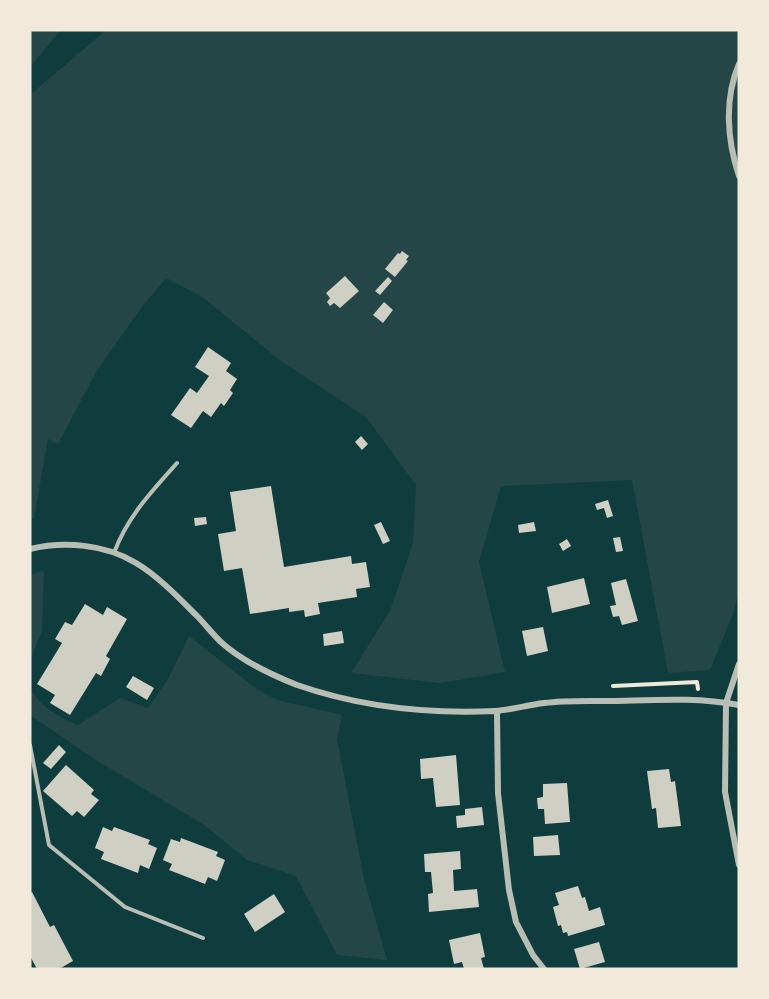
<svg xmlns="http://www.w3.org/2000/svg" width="769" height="999" viewBox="0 0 769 999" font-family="Jost,sans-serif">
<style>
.green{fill:#244646}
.building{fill:#cfcfc3}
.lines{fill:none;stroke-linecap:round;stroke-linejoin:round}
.path{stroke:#f1e9da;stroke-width:4}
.service{stroke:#b8beb3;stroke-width:4}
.minor{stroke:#b8beb3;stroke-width:6}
</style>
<rect width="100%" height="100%" fill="#0f3d3e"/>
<path class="green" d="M 30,30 L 61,30 L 30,67 Z
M 106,30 L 739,30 L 739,592 L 733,614 L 710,670 L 668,673 L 632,480 L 501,486 L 479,562 L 505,672 L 440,683 L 351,673 L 390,611 L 413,543 L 416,485 L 366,417 L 281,361 L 201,296 L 166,278 L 141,308 L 96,372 L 58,444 L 48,439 L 34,518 L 30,519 L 30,95 Z
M 44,570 L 42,631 L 30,659 L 30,575 Z
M 189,636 L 258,690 L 277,700 L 342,715 L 337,739 L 364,879 L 387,960 L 337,955 L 296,876 L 247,860 L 203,824 L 96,760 L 30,715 L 30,688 C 41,707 58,717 78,725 L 120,698 L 148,708 L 168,679 Z"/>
<path class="building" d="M 402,251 L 409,256 L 406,260 L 408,261 L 395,277 L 385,269 L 398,253 L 400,254 Z
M 345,276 L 359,291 L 340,308 L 334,303 L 330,306 L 327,302 L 330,298 L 326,293 Z
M 388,277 L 392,281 L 380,295 L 375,291 Z
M 384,302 L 393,310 L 383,323 L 373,315 Z
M 208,347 L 231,363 L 226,371 L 237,379 L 230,390 L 233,393 L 224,406 L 221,403 L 211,417 L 203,411 L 191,428 L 171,415 L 190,388 L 197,393 L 209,376 L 195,367 Z
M 361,436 L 368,444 L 362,450 L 355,442 Z
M 271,486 L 284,567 L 351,556 L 352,564 L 366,562 L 370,587 L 356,589 L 357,597 L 318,603 L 320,614 L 305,617 L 304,610 L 289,612 L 289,608 L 250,614 L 242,568 L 224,571 L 218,534 L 236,531 L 230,492 Z
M 608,500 L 613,516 L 607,518 L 604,508 L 597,510 L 595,504 Z
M 206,517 L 207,524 L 195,526 L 194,518 Z
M 381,522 L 390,541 L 383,544 L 374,525 Z
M 534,522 L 536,531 L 519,533 L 518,525 Z
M 620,537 L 623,551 L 616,552 L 613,538 Z
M 567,539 L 571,546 L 563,551 L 559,544 Z
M 584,578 L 590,604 L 552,613 L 547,587 Z
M 626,579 L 638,621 L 622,625 L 619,616 L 613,617 L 610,606 L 616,605 L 611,583 Z
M 85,604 L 103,615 L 107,607 L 127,619 L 106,656 L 110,659 L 101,676 L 96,673 L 70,715 L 50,703 L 55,695 L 37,684 L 62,643 L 55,639 L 65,622 L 72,625 Z
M 543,627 L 548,651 L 527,656 L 522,631 Z
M 342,631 L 344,643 L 324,646 L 323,634 Z
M 133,676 L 154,688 L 147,700 L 126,687 Z
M 59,745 L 66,752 L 51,769 L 43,763 Z
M 456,755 L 460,805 L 436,807 L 433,778 L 421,779 L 420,759 Z
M 66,765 L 94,790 L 91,794 L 99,800 L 84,817 L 77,811 L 72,816 L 43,791 Z
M 669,769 L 671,782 L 675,781 L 681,826 L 658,828 L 656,808 L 652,809 L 647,771 Z
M 567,783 L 570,822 L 545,824 L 544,809 L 538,809 L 537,798 L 543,797 L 543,784 Z
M 482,807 L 484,825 L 457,828 L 456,816 L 465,815 L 465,809 Z
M 103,827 L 112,831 L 114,827 L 150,840 L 148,844 L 157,848 L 149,869 L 140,865 L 138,873 L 101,859 L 104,852 L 95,848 Z
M 558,835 L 560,855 L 534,856 L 533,837 Z
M 181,838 L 218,852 L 216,856 L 225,860 L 217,881 L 208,877 L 205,884 L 169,870 L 172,864 L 163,860 L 171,839 L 180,842 Z
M 460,851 L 461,869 L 453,870 L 454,891 L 477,889 L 479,907 L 429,912 L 428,894 L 433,893 L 431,872 L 425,872 L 424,854 Z
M 578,886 L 582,898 L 585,897 L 589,911 L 600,907 L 605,925 L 568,936 L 567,932 L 563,933 L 561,925 L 558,926 L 553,907 L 559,905 L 555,893 Z
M 32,892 L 50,927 L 54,925 L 73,961 L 59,969 L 37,969 L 30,956 L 30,893 Z
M 274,894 L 285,912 L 255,932 L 244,914 Z
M 480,933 L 485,957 L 481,958 L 484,969 L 464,969 L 462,962 L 454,964 L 449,940 Z
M 599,942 L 605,962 L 580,969 L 574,949 Z"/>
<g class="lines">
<path class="path" d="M 613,686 L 697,682 L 698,689"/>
<path class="service" d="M 114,553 C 127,517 152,491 177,463
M 30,745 L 49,845 L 125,907 L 203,938"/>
<path class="minor" d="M 739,64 C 724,99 727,140 739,176
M 30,549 C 64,541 105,544 136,563 C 158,576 179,598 197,616 C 206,625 213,635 222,643 C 243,662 272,675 297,685 C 360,707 428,714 495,711 C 511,710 527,705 544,703 C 566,700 590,701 612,701 C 655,700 697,697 739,705
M 739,664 L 726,703 L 725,792 L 739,865
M 497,711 L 498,793 L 509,890 L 516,922 L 533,955 L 544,969"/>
</g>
<rect width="769" height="999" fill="none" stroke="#f1e9da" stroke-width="63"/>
</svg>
